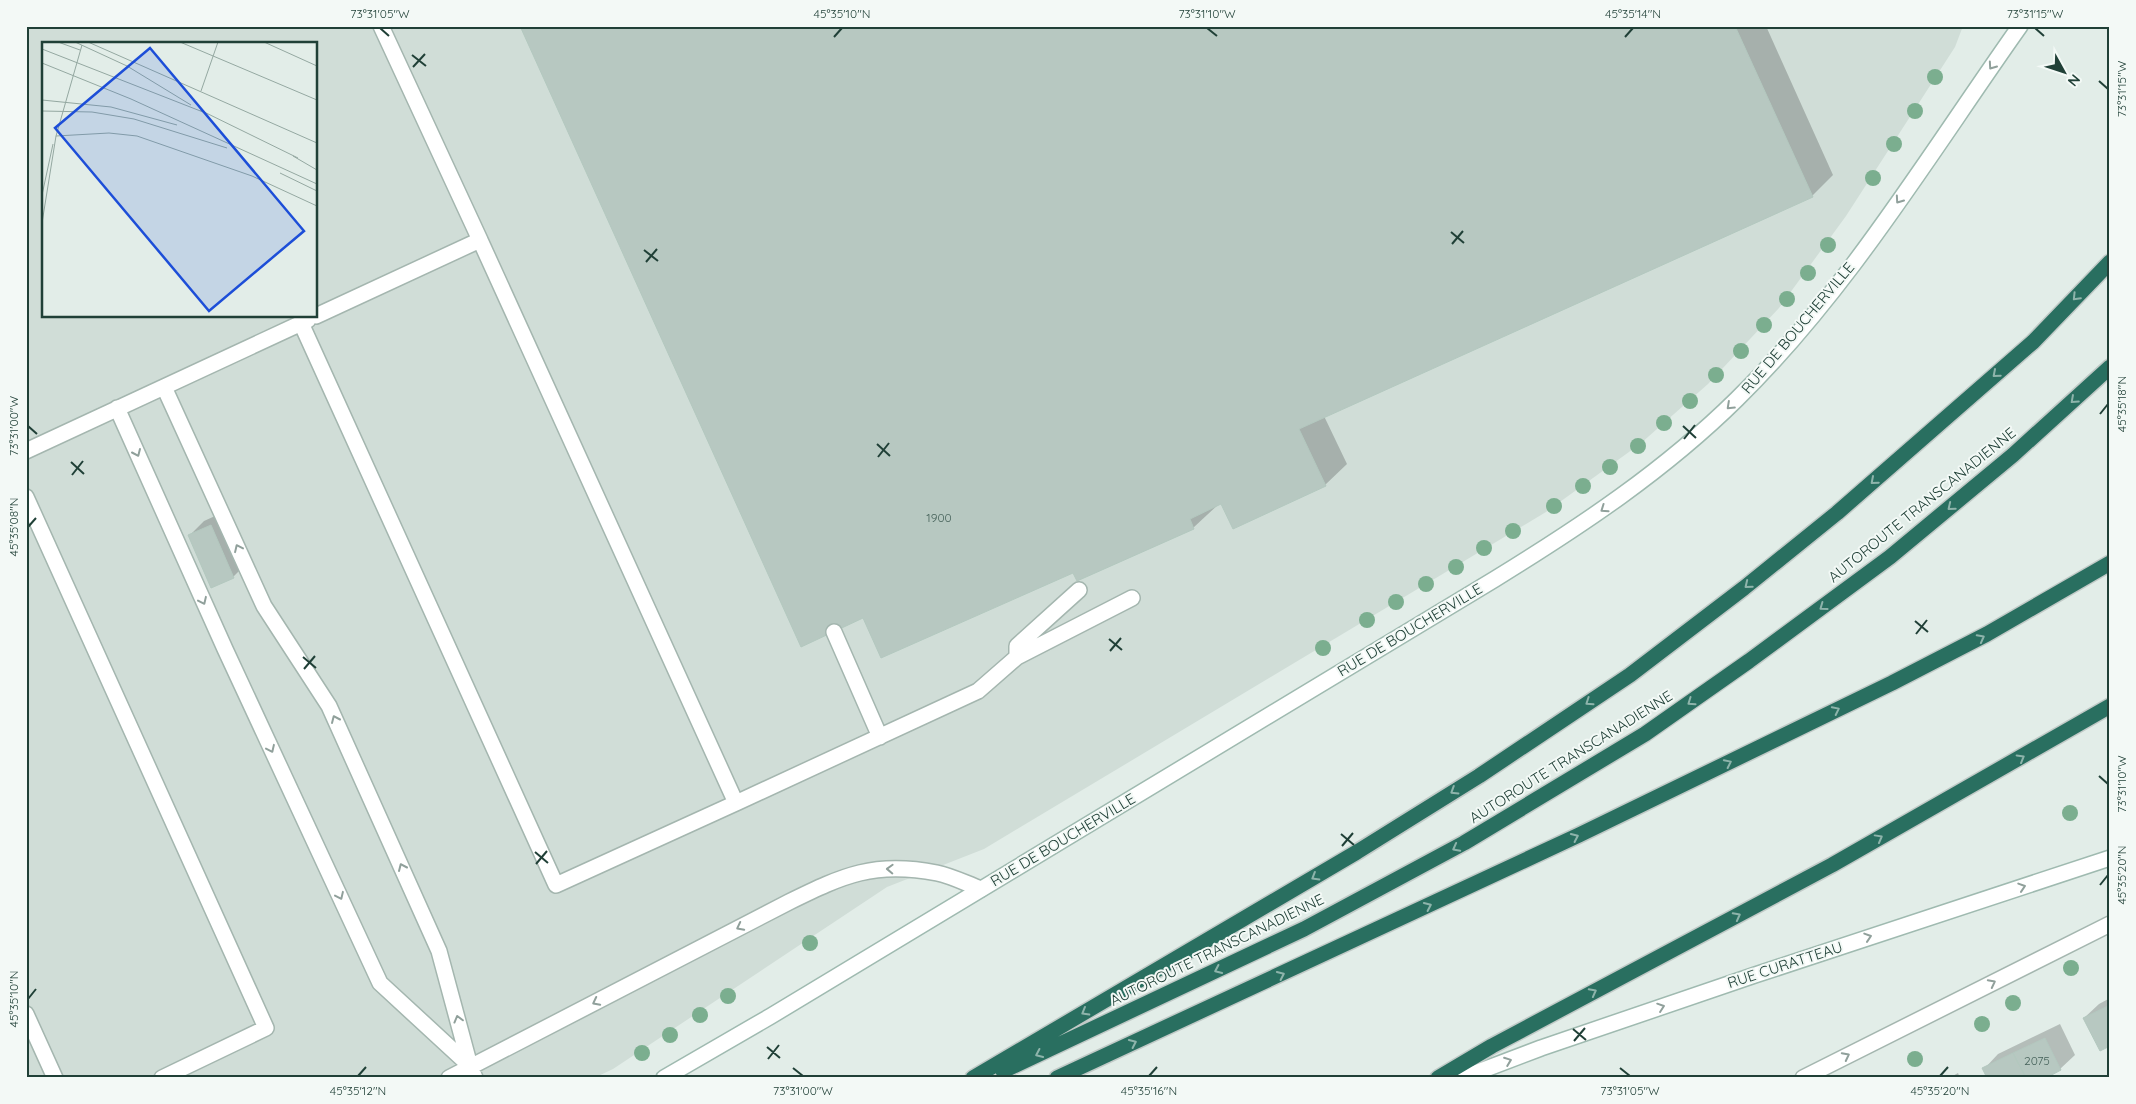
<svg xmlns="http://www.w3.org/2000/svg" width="2136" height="1104" viewBox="0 0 2136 1104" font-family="Quicksand,sans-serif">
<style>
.built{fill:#d0ddd7;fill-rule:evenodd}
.shadow{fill:#0003}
.building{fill:#b7c8c1;stroke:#b3c8bf}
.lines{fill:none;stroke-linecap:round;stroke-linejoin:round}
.service-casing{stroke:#a4b6af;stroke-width:18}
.minor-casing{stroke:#a4b6af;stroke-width:18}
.secondary-casing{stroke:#9fbab0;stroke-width:18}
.motorway-casing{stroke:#c1cac7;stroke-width:18}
.service{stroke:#fff;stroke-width:15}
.minor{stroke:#fff;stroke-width:15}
.secondary{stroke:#fff;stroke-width:15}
.motorway{stroke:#296f60;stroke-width:15}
.tree{fill:#7bae8f}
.oneway{stroke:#90a09b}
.oneway2{stroke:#8eb4ab}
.ticks{fill:none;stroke:#204037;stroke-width:2}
.labels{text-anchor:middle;stroke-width:4;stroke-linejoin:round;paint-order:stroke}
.number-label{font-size:12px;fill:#46625a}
.street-label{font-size:15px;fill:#204037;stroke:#f3f9f6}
.inset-road{fill:none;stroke:#94a8a1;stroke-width:1}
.view{fill:#1d4ed8;fill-opacity:0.15;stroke:#1d4ed8;stroke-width:2.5}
.inset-edge{fill:none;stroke:#204037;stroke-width:2.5}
.neatline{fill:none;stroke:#204037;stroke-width:2}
.ticks-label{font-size:12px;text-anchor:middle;fill:#204037}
</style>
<rect width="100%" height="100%" fill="#e2ede8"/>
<path class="built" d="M 26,26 L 1963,26 L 1955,47 L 1846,216 L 1779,308 L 1708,384 L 1640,444 L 1546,512 L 984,849 L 887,887 L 613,1069 L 594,1078 L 26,1078 ZM 44,44 L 316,44 L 316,316 L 44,316 Z"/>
<path class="shadow" d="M 521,26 L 1766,26 L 1833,175 L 1812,196 L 1324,416 L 1347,464 L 1325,485 L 1221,502 L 1193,528 L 1073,571 L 863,617 Z
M 226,511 L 248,562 L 233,577 L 190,535 L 204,521 Z
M 2110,998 L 2110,1045 L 2084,1018 L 2099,1004 Z
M 2060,1024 L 2075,1055 L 2060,1069 L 1984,1069 L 1998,1054 Z
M 1958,1073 L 1960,1078 L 1949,1078 Z"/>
<path class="building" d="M 520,26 L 1735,26 L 1813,197 L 1299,429 L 1326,486 L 1233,529 L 1221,504 L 1190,519 L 1194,529 L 1077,581 L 1073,573 L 881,658 L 863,618 L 801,647 Z
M 211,525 L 234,578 L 211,588 L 188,535 Z
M 2110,1005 L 2110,1046 L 2100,1051 L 2083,1018 Z
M 2045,1038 L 2061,1070 L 2046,1078 L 2026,1078 L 2013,1053 Z
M 2013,1053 L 2026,1078 L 1987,1078 L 1982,1068 Z"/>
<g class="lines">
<defs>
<path id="service" d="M 480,240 L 736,803 L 978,691 L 1017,657 L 1132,598
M 316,316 L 480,240 L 381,26
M 301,323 L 556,885 L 736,803
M 164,387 L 264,606 L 329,706 L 439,951 L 470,1066 L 475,1078
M 117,408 L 225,649 L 380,983 L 470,1066
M 26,451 L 308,320
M 26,497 L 266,1028 L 162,1078
M 834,632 L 880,737
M 1017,657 L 1017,646 L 1079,590
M 26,1014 L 55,1078
M 449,1078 L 789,902 C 844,875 874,861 937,873 C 952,876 967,884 981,889"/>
<path id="minor" d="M 1803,1078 L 2110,924"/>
<path id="secondary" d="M 664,1078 L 771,1016 L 1495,579 C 1581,526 1664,471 1737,399 C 1848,290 1930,153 2020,26
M 1462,1078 L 1541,1048 L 1755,975 L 2110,858"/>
<path id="motorway" d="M 1003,1071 L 1304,929 L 1464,843 L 1645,734 L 1749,661 L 1890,557 L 2013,455 L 2110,367
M 973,1078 L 1357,852 L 1479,776 L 1630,675 L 1744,588 L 1837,513 L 2033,342 L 2110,262
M 1057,1078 L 1579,835 L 1892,683 L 1987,634 L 2110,563
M 1438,1078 L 1492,1046 L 1832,865 L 2110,706"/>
</defs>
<use href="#service" class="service-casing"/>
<use href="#minor" class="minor-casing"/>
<use href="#secondary" class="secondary-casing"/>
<use href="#motorway" class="motorway-casing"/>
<use href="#service" class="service"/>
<use href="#minor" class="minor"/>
<use href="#secondary" class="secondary"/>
<use href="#motorway" class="motorway"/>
</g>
<g class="tree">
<circle cx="1935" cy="77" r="8"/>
<circle cx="1915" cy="111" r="8"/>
<circle cx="1894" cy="144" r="8"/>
<circle cx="1873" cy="178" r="8"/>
<circle cx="1828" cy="245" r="8"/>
<circle cx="1808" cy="273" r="8"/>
<circle cx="1787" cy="299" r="8"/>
<circle cx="1764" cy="325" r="8"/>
<circle cx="1741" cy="351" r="8"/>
<circle cx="1716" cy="375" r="8"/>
<circle cx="1690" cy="401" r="8"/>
<circle cx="1664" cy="423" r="8"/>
<circle cx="1638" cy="446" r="8"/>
<circle cx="1610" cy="467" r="8"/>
<circle cx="1583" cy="486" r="8"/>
<circle cx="1554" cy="506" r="8"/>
<circle cx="1513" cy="531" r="8"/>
<circle cx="1484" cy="548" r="8"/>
<circle cx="1456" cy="567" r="8"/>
<circle cx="1426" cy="584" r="8"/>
<circle cx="1396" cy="602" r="8"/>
<circle cx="1367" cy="620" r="8"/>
<circle cx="1323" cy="648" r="8"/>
<circle cx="2070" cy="813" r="8"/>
<circle cx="810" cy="943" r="8"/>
<circle cx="2071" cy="968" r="8"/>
<circle cx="728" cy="996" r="8"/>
<circle cx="2013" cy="1003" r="8"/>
<circle cx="700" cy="1015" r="8"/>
<circle cx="1982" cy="1024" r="8"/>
<circle cx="670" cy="1035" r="8"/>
<circle cx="642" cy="1053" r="8"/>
<circle cx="1915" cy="1059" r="8"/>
</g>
<defs><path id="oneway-chevron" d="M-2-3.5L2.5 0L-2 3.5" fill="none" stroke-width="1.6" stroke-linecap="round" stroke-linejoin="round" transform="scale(1.25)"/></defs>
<g class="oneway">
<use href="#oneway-chevron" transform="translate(1992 66) rotate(125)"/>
<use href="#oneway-chevron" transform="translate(1899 200) rotate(125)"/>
<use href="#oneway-chevron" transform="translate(1730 406) rotate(137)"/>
<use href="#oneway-chevron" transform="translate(137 453) rotate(66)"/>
<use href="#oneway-chevron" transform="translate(1604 509) rotate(145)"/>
<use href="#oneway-chevron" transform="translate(238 548) rotate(-115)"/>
<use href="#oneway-chevron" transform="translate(203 601) rotate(65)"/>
<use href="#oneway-chevron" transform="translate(335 719) rotate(-114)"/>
<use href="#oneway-chevron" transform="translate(271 749) rotate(65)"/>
<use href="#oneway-chevron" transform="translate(402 867) rotate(-114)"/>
<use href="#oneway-chevron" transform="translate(890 869) rotate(-178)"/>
<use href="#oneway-chevron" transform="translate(2022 887) rotate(-18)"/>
<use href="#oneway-chevron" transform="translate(340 896) rotate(65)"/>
<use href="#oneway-chevron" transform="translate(740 927) rotate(153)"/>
<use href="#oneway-chevron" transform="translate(1868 937) rotate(-18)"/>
<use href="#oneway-chevron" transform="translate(1992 983) rotate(-27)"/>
<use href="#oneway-chevron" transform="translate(596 1002) rotate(153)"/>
<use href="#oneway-chevron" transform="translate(1661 1007) rotate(-19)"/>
<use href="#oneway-chevron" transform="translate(458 1019) rotate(-105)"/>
<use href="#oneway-chevron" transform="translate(1846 1056) rotate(-27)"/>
<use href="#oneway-chevron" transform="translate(1508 1061) rotate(-21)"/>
</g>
<g class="oneway2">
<use href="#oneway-chevron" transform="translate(2076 297) rotate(134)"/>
<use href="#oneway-chevron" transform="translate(1996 374) rotate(139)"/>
<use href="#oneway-chevron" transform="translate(2074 400) rotate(138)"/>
<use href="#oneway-chevron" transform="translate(1874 481) rotate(139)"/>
<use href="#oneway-chevron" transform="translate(1951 507) rotate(141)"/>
<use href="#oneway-chevron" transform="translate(1748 585) rotate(141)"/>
<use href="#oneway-chevron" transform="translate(1823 607) rotate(144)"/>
<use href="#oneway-chevron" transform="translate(1981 638) rotate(-28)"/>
<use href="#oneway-chevron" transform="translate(1589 702) rotate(146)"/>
<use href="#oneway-chevron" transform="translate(1691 702) rotate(145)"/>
<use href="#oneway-chevron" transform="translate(1836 710) rotate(-26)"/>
<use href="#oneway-chevron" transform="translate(2021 758) rotate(-30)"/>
<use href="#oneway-chevron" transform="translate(1728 763) rotate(-26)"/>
<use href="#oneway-chevron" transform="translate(1454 791) rotate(148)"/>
<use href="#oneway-chevron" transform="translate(1575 837) rotate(-25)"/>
<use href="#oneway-chevron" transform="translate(1879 838) rotate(-29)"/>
<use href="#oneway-chevron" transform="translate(1456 848) rotate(152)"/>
<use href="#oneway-chevron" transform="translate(1315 877) rotate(149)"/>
<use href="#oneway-chevron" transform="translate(1428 906) rotate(-25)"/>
<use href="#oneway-chevron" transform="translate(1737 916) rotate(-28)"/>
<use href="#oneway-chevron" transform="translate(1218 970) rotate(155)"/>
<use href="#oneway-chevron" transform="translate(1281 975) rotate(-25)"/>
<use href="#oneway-chevron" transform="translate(1593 992) rotate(-28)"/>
<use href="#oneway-chevron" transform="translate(1085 1012) rotate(150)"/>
<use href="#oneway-chevron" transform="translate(1133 1043) rotate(-25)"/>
<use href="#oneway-chevron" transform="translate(1039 1054) rotate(155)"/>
</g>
<path class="ticks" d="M 380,28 L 389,36M 1207,28 L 1217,36M 2035,28 L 2044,36M 834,37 L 842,28M 1625,37 L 1633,28M 412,55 L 426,66M 413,67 L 425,54M 2099,81 L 2108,89M 1451,232 L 1464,243M 1452,244 L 1463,231M 644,250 L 658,261M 646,262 L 657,249M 2100,414 L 2108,404M 28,426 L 37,434M 1683,426 L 1696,438M 1684,439 L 1695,425M 877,444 L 890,456M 878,457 L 889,443M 71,462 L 84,474M 72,475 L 83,461M 28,527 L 36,518M 1915,621 L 1928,632M 1916,634 L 1927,620M 1109,639 L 1122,650M 1110,651 L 1121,638M 303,657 L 316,668M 304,669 L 315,656M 2099,776 L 2108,784M 1341,834 L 1354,845M 1342,846 L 1353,833M 535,852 L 548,863M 536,864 L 547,851M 2100,885 L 2108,875M 28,999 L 36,989M 1573,1029 L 1586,1040M 1574,1041 L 1585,1028M 767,1047 L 780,1058M 768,1059 L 779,1045M 793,1068 L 803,1076M 1620,1068 L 1630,1076M 358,1076 L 366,1067M 1149,1076 L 1157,1067M 1940,1076 L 1948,1067"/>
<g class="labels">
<g class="number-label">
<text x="939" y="522">1900</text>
<text x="2037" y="1065">2075</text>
</g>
<g class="street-label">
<text transform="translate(1798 328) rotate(-50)" y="5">RUE DE BOUCHERVILLE</text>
<text transform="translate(1922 505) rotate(-39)" y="5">AUTOROUTE TRANSCANADIENNE</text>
<text transform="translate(1410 630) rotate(-31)" y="5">RUE DE BOUCHERVILLE</text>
<text transform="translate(1571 757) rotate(-32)" y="5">AUTOROUTE TRANSCANADIENNE</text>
<text transform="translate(1063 840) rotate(-31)" y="5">RUE DE BOUCHERVILLE</text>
<text transform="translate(1217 950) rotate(-26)" y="5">AUTOROUTE TRANSCANADIENNE</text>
<text transform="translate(1785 965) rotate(-18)" y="5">RUE CURATTEAU</text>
</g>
</g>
<g transform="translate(42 42)">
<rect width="275" height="275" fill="#e2ede8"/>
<path class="inset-road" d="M 16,0 L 38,8M 33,0 L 85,24 L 149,63M 46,0 L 275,101M 138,0 L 275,58M 222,0 L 275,24M 40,3 L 14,94 L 67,91 L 95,94 L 210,134 L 275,164M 0,7 L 161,70M 0,21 L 89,57 L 275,142M 159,49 L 176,0M 0,58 L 69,65 L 135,83M 158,68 L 256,116M 0,69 L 50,70 L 92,77 L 185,106M 251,114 L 275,128M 238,131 L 275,149M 0,153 L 11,102M 0,181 L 14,94"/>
<path class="view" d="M 108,6 L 262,189 L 167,269 L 13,86 Z"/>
<rect width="275" height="275" class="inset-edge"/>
</g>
<rect width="2136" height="1104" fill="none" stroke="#f3f9f6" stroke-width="55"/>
<g transform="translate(2064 72) rotate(130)" stroke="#f3f9f6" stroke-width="4" paint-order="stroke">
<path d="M0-4L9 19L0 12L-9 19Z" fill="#204037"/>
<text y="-8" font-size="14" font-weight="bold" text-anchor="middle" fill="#204037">N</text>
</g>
<rect x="28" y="28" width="2080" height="1048" class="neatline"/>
<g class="ticks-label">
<text x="380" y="18">73°31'05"W</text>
<text x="842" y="18">45°35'10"N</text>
<text x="1207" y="18">73°31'10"W</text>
<text x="1633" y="18">45°35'14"N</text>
<text x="2035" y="18">73°31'15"W</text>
<text transform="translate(2122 89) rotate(-90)" y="4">73°31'15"W</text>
<text transform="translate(2122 404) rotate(-90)" y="4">45°35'18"N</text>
<text transform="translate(14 426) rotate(-90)" y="4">73°31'00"W</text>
<text transform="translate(14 527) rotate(-90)" y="4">45°35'08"N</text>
<text transform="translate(2122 784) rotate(-90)" y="4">73°31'10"W</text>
<text transform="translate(2122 875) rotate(-90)" y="4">45°35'20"N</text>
<text transform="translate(14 999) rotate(-90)" y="4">45°35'10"N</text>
<text x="358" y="1095">45°35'12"N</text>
<text x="803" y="1095">73°31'00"W</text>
<text x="1149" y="1095">45°35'16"N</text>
<text x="1630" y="1095">73°31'05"W</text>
<text x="1940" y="1095">45°35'20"N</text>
</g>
</svg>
